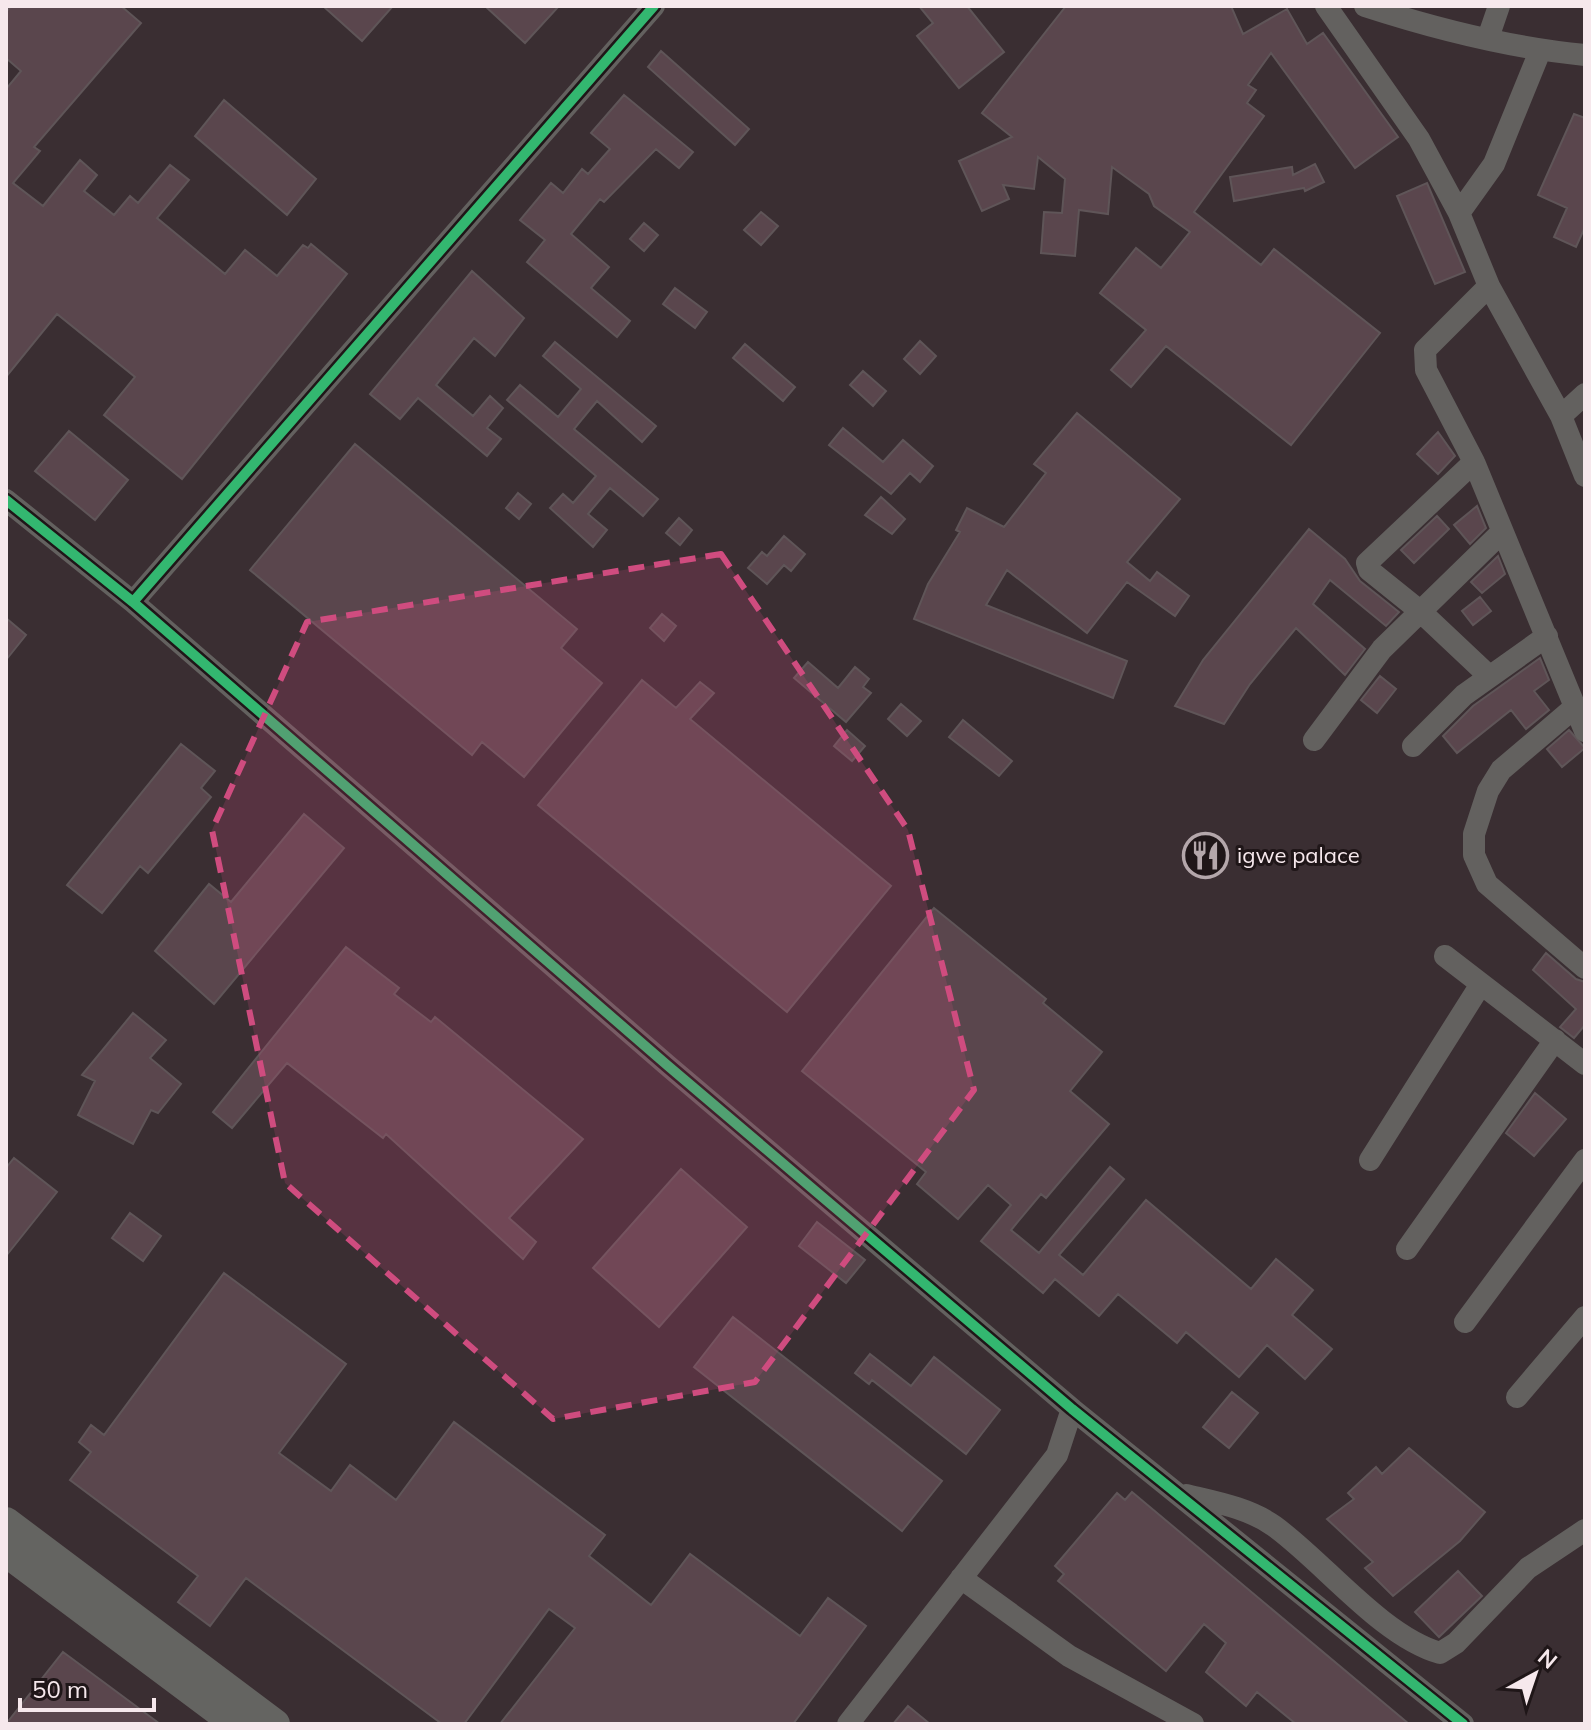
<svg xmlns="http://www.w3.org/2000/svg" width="1591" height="1730" viewBox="0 0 1591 1730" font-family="Mulish,sans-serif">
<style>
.building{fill:#5a464d;stroke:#5f5558;stroke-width:2}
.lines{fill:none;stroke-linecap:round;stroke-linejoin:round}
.minor{stroke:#63615f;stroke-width:22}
.secondary{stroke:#646461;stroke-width:30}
.cycleway-casing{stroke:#1f1618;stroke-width:15}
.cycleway{stroke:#33b770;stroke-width:10}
.marked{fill:#cf4c7f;fill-opacity:0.2;stroke:#cf4c7f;stroke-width:6;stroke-dasharray:16 10;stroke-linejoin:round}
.labels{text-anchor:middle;stroke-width:6;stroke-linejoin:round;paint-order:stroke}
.poi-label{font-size:22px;fill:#f6e8ec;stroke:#1f1618;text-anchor:start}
</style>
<rect width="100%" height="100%" fill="#3a2e32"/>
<path class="building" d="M 11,6 L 121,6 L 141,23 L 34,147 L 40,151 L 13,183 L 43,206 L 80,160 L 97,175 L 84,191 L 114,215 L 130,196 L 138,203 L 170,165 L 189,180 L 157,218 L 225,274 L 245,250 L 277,276 L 303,245 L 308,248 L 311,244 L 347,274 L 182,479 L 104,415 L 135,377 L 57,314 L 6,377 L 6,89 L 21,71 L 6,58 L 6,12 Z
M 323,6 L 393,6 L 362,41 Z
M 485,6 L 559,6 L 525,43 Z
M 919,6 L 967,6 L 1004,52 L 959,88 L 917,36 L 933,23 Z
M 1066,6 L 1231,6 L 1243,34 L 1287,9 L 1307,44 L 1323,33 L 1398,137 L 1355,168 L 1271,53 L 1248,85 L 1256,90 L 1247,103 L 1264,116 L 1194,212 L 1261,265 L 1274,249 L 1380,333 L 1291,445 L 1166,346 L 1131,387 L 1111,370 L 1146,330 L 1100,293 L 1136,248 L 1161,268 L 1190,232 L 1154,206 L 1149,194 L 1112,167 L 1108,214 L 1079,210 L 1075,256 L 1041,253 L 1044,212 L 1062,213 L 1065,179 L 1038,157 L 1034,189 L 1003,185 L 1009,199 L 982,211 L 959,161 L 1012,137 L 982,113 Z
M 661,51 L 749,129 L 735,145 L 648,67 Z
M 624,95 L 693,152 L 679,168 L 656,149 L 604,202 L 600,199 L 571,234 L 609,267 L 591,288 L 630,321 L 617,337 L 527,262 L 545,240 L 520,220 L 551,183 L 563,193 L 582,169 L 588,174 L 610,149 L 591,133 Z
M 224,100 L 316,179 L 287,215 L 195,136 Z
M 1574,114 L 1585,118 L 1585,227 L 1576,247 L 1554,237 L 1567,208 L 1538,195 Z
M 1315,164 L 1324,182 L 1305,191 L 1304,188 L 1234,201 L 1230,177 L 1292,167 L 1293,175 Z
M 1427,183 L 1465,272 L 1435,284 L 1397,196 Z
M 761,212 L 778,226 L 761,245 L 744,230 Z
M 644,223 L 658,235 L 644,251 L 630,239 Z
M 472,271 L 524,318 L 495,356 L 474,338 L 436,385 L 473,416 L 490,396 L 503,408 L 487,428 L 501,439 L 487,456 L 418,398 L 400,419 L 370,394 Z
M 675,288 L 707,312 L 695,328 L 663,304 Z
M 920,341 L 936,356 L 920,374 L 904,359 Z
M 555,342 L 656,426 L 642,442 L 597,401 L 574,429 L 658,499 L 643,516 L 610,488 L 588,514 L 607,530 L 593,547 L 550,508 L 563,494 L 573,503 L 596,476 L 507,400 L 520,385 L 558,417 L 581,389 L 543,356 Z
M 745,344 L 795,387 L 783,401 L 733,358 Z
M 863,371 L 886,391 L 873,406 L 850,385 Z
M 1077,413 L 1180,499 L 1127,562 L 1150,581 L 1157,572 L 1189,596 L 1175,616 L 1127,582 L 1087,633 L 1007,570 L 986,605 L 1127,661 L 1113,698 L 914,619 L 928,584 L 960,532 L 956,530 L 967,508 L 1004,527 L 1046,473 L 1034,464 Z
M 843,428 L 883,462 L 903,440 L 933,466 L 920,482 L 910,473 L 891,494 L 829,445 Z
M 69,431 L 128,480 L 95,520 L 35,471 Z
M 1438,432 L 1455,456 L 1438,474 L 1417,454 Z
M 355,444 L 577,629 L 561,648 L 602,683 L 524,777 L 482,742 L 472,755 L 250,570 Z
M 518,493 L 531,504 L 519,519 L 506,508 Z
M 881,497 L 905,519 L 892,534 L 865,515 Z
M 1477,506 L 1486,528 L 1470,544 L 1454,525 Z
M 1437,516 L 1449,529 L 1414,563 L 1401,550 Z
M 679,518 L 692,530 L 680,545 L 666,533 Z
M 1309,529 L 1345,559 L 1360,581 L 1399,612 L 1386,626 L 1330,580 L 1313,604 L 1365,649 L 1345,675 L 1296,628 L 1250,684 L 1224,724 L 1175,706 L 1203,660 Z
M 784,536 L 805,554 L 791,571 L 784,565 L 767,584 L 748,568 L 762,552 L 767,556 Z
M 1498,556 L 1505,574 L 1482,593 L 1471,582 Z
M 1480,597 L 1491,611 L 1473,625 L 1462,611 Z
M 662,614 L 676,626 L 664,641 L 650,628 Z
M 6,618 L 26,635 L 6,660 Z
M 1540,658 L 1549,680 L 1534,691 L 1549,710 L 1526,729 L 1511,710 L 1457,753 L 1443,736 L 1473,706 Z
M 808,662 L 838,688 L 855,667 L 869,679 L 863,687 L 871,693 L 846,722 L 794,678 Z
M 1380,676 L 1396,689 L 1377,713 L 1361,700 Z
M 642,680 L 676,708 L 700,682 L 714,693 L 690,719 L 891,886 L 787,1012 L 538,805 Z
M 901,704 L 921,721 L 907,736 L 888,719 Z
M 963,720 L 1012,761 L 999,776 L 949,737 Z
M 847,730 L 865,746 L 852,761 L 834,746 Z
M 1569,730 L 1585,748 L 1562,767 L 1547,749 Z
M 181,744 L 215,771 L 201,788 L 211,797 L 148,873 L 140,866 L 102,913 L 67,885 Z
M 304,814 L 344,848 L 214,1004 L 155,951 L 209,884 L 231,902 Z
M 934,908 L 1046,999 L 1043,1003 L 1102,1052 L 1070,1091 L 1109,1124 L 1046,1198 L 1041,1194 L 1011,1230 L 1039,1253 L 1110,1167 L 1124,1179 L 1059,1255 L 1083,1275 L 1146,1200 L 1251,1289 L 1276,1259 L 1313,1290 L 1292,1315 L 1332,1349 L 1305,1379 L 1267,1345 L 1239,1377 L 1186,1332 L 1177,1343 L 1118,1294 L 1099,1316 L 1055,1279 L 1043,1293 L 981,1241 L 1011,1205 L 988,1185 L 958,1219 L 917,1184 L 926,1172 L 802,1071 Z
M 346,947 L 399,988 L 394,994 L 431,1022 L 435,1017 L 583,1139 L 509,1218 L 536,1242 L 523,1259 L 386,1134 L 383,1138 L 287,1063 L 232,1128 L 213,1112 Z
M 1546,953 L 1576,979 L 1585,982 L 1585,1025 L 1574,1038 L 1560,1027 L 1576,1009 L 1533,970 Z
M 133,1013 L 166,1040 L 150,1058 L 181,1084 L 158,1113 L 151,1110 L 133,1144 L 78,1115 L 95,1081 L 82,1075 Z
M 1535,1093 L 1566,1119 L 1534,1156 L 1506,1133 Z
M 14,1158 L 57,1192 L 6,1256 L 6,1168 Z
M 681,1169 L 747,1227 L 659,1327 L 593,1268 Z
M 130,1213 L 161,1236 L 143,1261 L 112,1238 Z
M 817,1222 L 865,1260 L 846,1283 L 799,1246 Z
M 224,1273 L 346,1364 L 279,1453 L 331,1491 L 350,1465 L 396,1500 L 454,1422 L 605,1535 L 589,1556 L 651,1605 L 690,1554 L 800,1636 L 828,1598 L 866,1626 L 793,1724 L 500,1724 L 575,1628 L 549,1609 L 464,1724 L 442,1724 L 246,1578 L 210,1626 L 178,1602 L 198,1576 L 70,1480 L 91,1452 L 79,1442 L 91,1425 L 104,1435 Z
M 733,1317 L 942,1481 L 902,1531 L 694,1367 Z
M 870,1354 L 911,1386 L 934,1357 L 1000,1410 L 966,1454 L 872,1380 L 869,1384 L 855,1373 Z
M 1232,1392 L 1258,1413 L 1229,1448 L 1203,1427 Z
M 1409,1448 L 1485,1512 L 1460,1541 L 1393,1596 L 1365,1568 L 1373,1562 L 1327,1519 L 1354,1499 L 1348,1493 L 1376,1467 L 1382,1474 Z
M 1132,1492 L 1409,1724 L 1296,1724 L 1257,1692 L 1246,1706 L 1206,1672 L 1226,1643 L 1204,1624 L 1166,1671 L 1058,1581 L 1064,1574 L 1055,1566 L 1117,1493 L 1125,1500 Z
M 1458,1571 L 1482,1596 L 1439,1637 L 1415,1612 Z
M 63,1652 L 160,1724 L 6,1724 Z
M 908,1706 L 930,1724 L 893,1724 Z"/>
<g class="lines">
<path class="minor" d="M 1326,6 L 1419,139 L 1459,213 L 1489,286 L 1561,416 L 1585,476
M 1365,6 C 1436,29 1511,48 1585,55
M 1488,38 L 1499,6
M 1459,213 L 1494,164 L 1540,51
M 1489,286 L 1425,350 L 1426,370 L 1474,462 L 1585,731
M 1561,416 L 1585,394
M 1474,462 L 1367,563 L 1369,570 L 1420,611 L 1489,676
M 6,500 L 133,602 L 667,1065 L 1072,1409 L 1463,1724
M 133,602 L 654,6
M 1575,707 L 1501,770 L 1488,791 L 1474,834 L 1474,855 L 1487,884 L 1585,968
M 1314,740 L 1382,649 L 1502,532
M 1413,746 L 1464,695 L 1547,636
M 1445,956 L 1585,1064
M 1370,1160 L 1481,984
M 1407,1249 L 1555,1040
M 1465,1322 L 1585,1160
M 1517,1397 L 1585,1317
M 1186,1495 C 1215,1502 1249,1508 1274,1526 C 1324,1562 1381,1636 1440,1653 L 1456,1643 L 1528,1568 L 1585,1530
M 961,1578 L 1069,1656 L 1193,1724
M 848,1724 L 1057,1455 L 1072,1409"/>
<path class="secondary" d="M 6,1522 L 275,1724
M 6,1552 L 236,1724"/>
<defs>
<path id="cycleway" d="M 6,500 L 133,602 L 667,1065 L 1072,1409 L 1463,1724
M 133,602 L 654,6"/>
</defs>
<use href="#cycleway" class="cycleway-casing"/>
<use href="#cycleway" class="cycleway"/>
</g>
<path class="marked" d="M 721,554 L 908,830 L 974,1090 L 755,1382 L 553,1419 L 285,1183 L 212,830 L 307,622 Z"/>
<defs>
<symbol id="restaurant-ring" viewBox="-11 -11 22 22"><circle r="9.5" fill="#1f1618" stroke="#b4a7ab" stroke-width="1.5"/><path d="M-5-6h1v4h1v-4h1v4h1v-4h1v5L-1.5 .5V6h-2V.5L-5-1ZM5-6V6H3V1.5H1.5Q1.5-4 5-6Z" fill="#b4a7ab"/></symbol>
</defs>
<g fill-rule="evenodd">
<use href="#restaurant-ring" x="1180" y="830" width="51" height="51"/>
</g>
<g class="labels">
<g class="poi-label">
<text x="1237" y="863">igwe palace</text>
</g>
</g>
<rect width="1591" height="1730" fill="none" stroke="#f6e8ec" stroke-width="16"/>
<g transform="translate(1535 1674) rotate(40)" stroke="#1f1618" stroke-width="6" paint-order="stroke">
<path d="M0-6L14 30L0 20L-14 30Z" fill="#f6e8ec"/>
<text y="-12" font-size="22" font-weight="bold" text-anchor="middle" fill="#f6e8ec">N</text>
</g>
<path d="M20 1698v12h134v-12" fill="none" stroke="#f6e8ec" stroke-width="4"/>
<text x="32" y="1698" font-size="24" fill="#f6e8ec" stroke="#1f1618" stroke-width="6" paint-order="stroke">50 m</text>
</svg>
